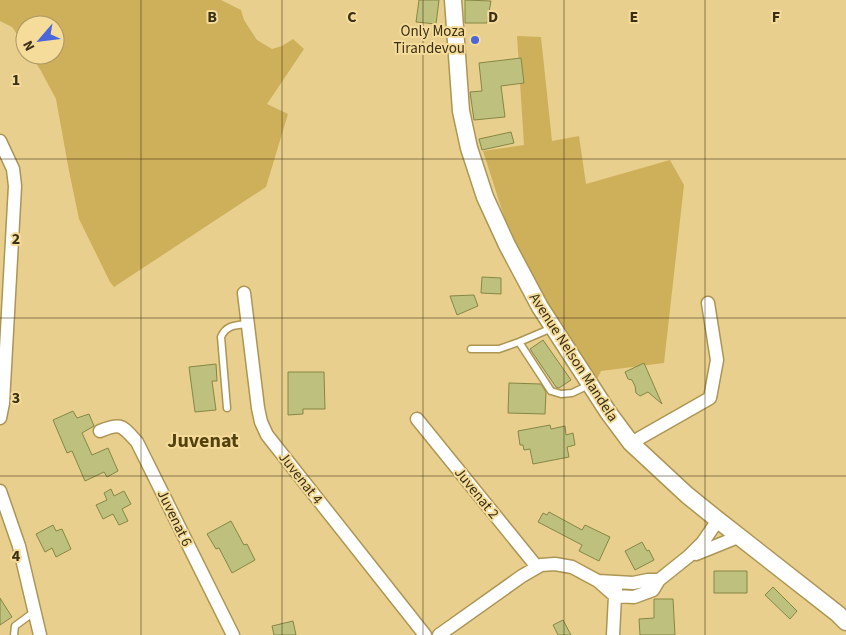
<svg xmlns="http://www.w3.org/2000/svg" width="846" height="635" viewBox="0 0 846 635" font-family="'Source Sans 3',sans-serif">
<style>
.green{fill:#cfb05a}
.building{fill:#bec07d;stroke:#868745}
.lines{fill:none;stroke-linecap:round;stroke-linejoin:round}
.service-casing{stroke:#ad9554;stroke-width:9}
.minor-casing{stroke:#ad9554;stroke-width:15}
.tertiary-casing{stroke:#ad9554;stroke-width:19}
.service{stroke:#fff;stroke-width:6}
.minor{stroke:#fff;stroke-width:12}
.tertiary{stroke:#fff;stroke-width:16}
.grid{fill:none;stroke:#3a3015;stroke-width:1;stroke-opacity:0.55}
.poi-dot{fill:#4b66da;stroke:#f5dc9a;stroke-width:2}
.labels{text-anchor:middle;stroke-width:4;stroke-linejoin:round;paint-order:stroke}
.poi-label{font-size:15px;fill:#3a3015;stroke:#f5dc9a;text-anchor:end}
.street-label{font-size:15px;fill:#3a3015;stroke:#f5dc9a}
.district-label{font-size:20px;font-weight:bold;fill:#53420e;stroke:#f5dc9a}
.grid-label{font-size:16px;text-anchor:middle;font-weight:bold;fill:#3a3015;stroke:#f5dc9a;stroke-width:4;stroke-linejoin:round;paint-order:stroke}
</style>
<rect width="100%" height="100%" fill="#e8cf8d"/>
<path class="green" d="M 0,0 L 221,0 L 241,10 L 244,20 L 257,40 L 272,49 L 282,46 L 293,39 L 304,49 L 267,104 L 288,114 L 266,187 L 114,287 L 110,282 L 79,219 L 69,171 L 56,99 L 41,71 L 31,55 L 55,55 L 55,25 L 25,25 L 25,46 L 12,27 L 0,21 Z
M 517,36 L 541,37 L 552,141 L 579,136 L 586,184 L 670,160 L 684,185 L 664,363 L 601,371 L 596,381 L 516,254 L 483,151 L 524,145 Z"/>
<path class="building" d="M 419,0 L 439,0 L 436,24 L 416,22 Z
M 465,0 L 491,1 L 487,23 L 465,23 Z
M 521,58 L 524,83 L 501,86 L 505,117 L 474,120 L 470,92 L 482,91 L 479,63 Z
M 511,132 L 514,143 L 482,150 L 479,139 Z
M 482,277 L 501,278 L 501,294 L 481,293 Z
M 474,295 L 478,306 L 457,315 L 450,296 Z
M 543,340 L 571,380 L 559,388 L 556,387 L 530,349 Z
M 644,363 L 662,404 L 648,392 L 640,396 L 636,393 L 635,386 L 632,380 L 628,379 L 625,372 Z
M 216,364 L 217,381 L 212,381 L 216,410 L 195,412 L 189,367 Z
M 288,372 L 324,372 L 325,409 L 303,409 L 303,414 L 288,415 Z
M 509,383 L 541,384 L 546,392 L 545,414 L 508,413 Z
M 73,411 L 77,418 L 89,414 L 94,426 L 82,433 L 92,455 L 108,448 L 118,471 L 107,477 L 104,472 L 85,481 L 72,451 L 67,453 L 53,420 Z
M 550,425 L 551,429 L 565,426 L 566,435 L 573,433 L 575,445 L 567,447 L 569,457 L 533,464 L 530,449 L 524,450 L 523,445 L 520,445 L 518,431 Z
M 111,489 L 114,496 L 124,491 L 131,504 L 122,509 L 128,521 L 119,525 L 113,514 L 103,519 L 96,505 L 107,500 L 104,493 Z
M 549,512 L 582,530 L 585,525 L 610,537 L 599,561 L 579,551 L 582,545 L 538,522 L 543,513 L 547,515 Z
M 231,521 L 244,545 L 247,544 L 255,560 L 232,573 L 219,548 L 216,549 L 207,534 Z
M 53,525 L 56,531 L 62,529 L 71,549 L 56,557 L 52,548 L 45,552 L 36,534 Z
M 642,542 L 647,551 L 649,550 L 654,560 L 635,570 L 625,551 Z
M 714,571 L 747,571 L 747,593 L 714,593 Z
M 773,587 L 797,611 L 790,619 L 765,595 Z
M 0,598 L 12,617 L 0,625 Z
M 654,599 L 673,599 L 675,635 L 640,635 L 639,619 L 654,618 Z
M 563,620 L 571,635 L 558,635 L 553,625 Z
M 293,621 L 296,635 L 274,635 L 272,626 Z"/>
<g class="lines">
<defs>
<path id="service" d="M 519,342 L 551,391 L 561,394 L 572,393 L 589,385
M 471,349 L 499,349 L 519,342 L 552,328
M 227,408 L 221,337 C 226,325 236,325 247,324
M 14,635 L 15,626 L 34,612"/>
<path id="minor" d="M 0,141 L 13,169 L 15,186 L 3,403 L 0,418
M 244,293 L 258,408 L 261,422 L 267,435 L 425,635
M 417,419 L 537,567
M 100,431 C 122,422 122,426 137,442 L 233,635
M 631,443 L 710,398 L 717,360 L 708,303
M 0,491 L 19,546 L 40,635
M 696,554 L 738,537
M 598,581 L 633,583 L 648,580 L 659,580
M 439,635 L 522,576 L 541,565 L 555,564 L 572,567 L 598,581 L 615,596 L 634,597 L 653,590 L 659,580 L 689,556 L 703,542 L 718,520
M 613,635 L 615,596 L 616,590"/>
<path id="tertiary" d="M 453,0 L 461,111 L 469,148 L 485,197 L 507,245 L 540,307 L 608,412 L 631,443 L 687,495 L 718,520 L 838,614 L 846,622"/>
</defs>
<use href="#service" class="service-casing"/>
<use href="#minor" class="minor-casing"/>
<use href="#tertiary" class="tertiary-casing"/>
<use href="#service" class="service"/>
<use href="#minor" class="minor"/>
<use href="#tertiary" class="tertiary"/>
</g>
<path class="grid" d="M 141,0 L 141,635M 282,0 L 282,635M 423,0 L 423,635M 564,0 L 564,635M 705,0 L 705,635M 0,159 L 846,159M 0,318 L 846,318M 0,476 L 846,476"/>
<circle class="poi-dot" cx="475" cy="40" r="5"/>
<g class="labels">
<g class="poi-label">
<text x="465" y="36">Only Moza<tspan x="465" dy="17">Tirandevou</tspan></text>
</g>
<g class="street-label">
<text transform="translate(574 357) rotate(57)" y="5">Avenue Nelson Mandela</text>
<text transform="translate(301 478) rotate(52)" y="5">Juvenat 4</text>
<text transform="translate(477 493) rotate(51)" y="5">Juvenat 2</text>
<text transform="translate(175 518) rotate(64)" y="5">Juvenat 6</text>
</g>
<g class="district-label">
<text x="203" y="447">Juvenat</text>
</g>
</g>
<g class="grid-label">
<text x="212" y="22">B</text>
<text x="352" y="22">C</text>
<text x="493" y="22">D</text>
<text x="634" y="22">E</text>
<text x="776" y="22">F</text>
<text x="16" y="85">1</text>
<text x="16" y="244">2</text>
<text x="16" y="403">3</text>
<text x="16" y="561">4</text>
</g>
<g transform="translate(40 40) rotate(242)"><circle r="24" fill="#f5dc9a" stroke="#aa9765"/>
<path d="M0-4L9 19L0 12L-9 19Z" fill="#4b66da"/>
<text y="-8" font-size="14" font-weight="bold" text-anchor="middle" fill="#3a3015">N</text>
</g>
</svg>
